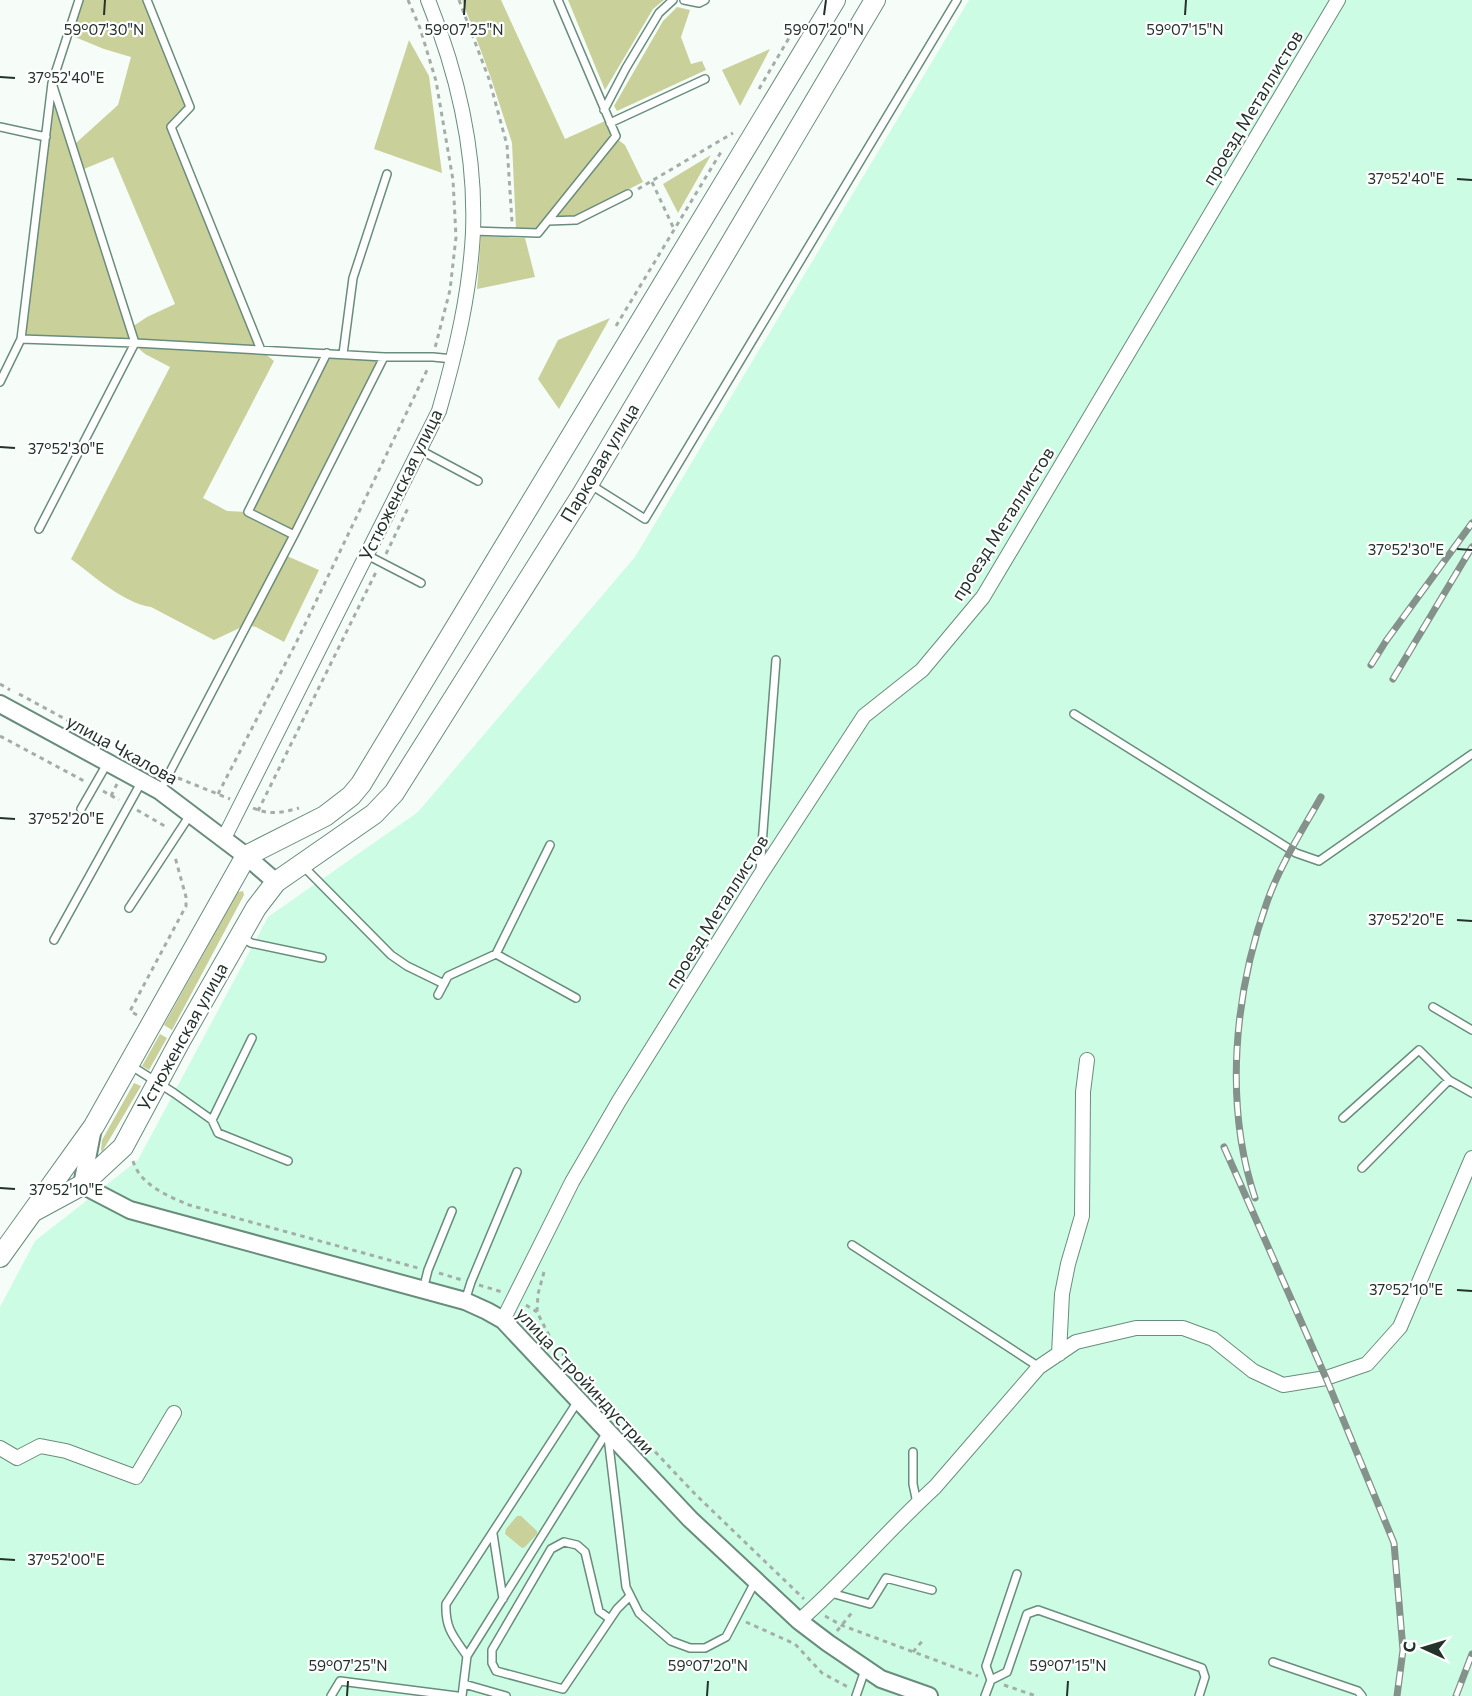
<svg xmlns="http://www.w3.org/2000/svg" width="1472" height="1696" viewBox="0 0 1472 1696" font-family="Commissioner,sans-serif">
<style>
.built{fill:#cdfce5}
.green{fill:#c9d099}
.lines{fill:none;stroke-linecap:round;stroke-linejoin:round}
.service-casing{stroke:#698d7c;stroke-width:10}
.minor-casing{stroke:#698d7c;stroke-width:16}
.tertiary-casing{stroke:#698d7c;stroke-width:20}
.secondary-casing{stroke:#698d7c;stroke-width:22}
.path{stroke:#a4aea9;stroke-width:3;stroke-dasharray:4.5 4.5;stroke-linecap:butt}
.service{stroke:#fff;stroke-width:7}
.minor{stroke:#fff;stroke-width:14}
.tertiary{stroke:#fff;stroke-width:16}
.secondary{stroke:#fff;stroke-width:20}
.rail-casing{stroke:#85918b;stroke-width:7}
.rail{stroke:#fff;stroke-width:4.5;stroke-dasharray:14;stroke-linecap:butt}
.ticks{fill:none;stroke:#23322b;stroke-width:2}
.labels{text-anchor:middle;stroke-width:4.5;stroke-linejoin:round;paint-order:stroke}
.street-label{font-size:18px;fill:#23322b;stroke:#fff}
.ticks-label{font-size:15px;text-anchor:middle;fill:#23322b;stroke:#fff;stroke-width:4.5;stroke-linejoin:round;paint-order:stroke}
</style>
<rect width="100%" height="100%" fill="#f6fdf9"/>
<path class="built" d="M 969,0 L 1472,0 L 1472,1696 L 0,1696 L 0,1307 L 35,1241 L 138,1160 L 268,917 L 418,812 L 635,557 Z"/>
<path class="green" d="M 81,0 L 144,0 L 187,106 L 168,127 L 257,347 L 274,361 L 203,498 L 227,511 L 248,512 L 327,353 L 384,357 L 287,556 L 319,570 L 284,642 L 256,627 L 246,625 L 214,640 L 151,607 C 123,603 93,575 71,559 L 170,367 L 145,354 L 136,346 L 132,327 L 147,317 L 175,304 L 113,157 L 84,169 L 76,143 L 118,105 L 131,57 L 104,49 L 70,35 Z
M 462,0 L 501,0 L 565,139 L 605,121 L 612,135 L 625,145 L 643,182 L 576,216 L 546,218 L 536,230 L 516,229 L 512,143 L 491,78 Z
M 568,0 L 664,0 L 653,9 L 605,90 Z
M 677,7 L 690,10 L 681,37 L 691,64 L 702,61 L 706,70 L 617,111 L 614,106 L 663,21 Z
M 409,40 L 429,76 L 442,173 L 374,149 Z
M 770,49 L 740,106 L 722,70 Z
M 54,98 L 132,340 L 24,337 Z
M 711,155 L 678,213 L 663,184 Z
M 481,236 L 525,238 L 535,277 L 477,289 Z
M 610,318 L 559,409 L 538,379 L 558,340 Z
M 243,891 L 244,895 L 172,1030 L 164,1025 L 238,892 Z
M 160,1034 L 167,1038 L 149,1070 L 142,1066 Z
M 134,1083 L 141,1086 L 102,1152 L 101,1150 L 102,1140 Z
M 517,1516 L 521,1516 L 537,1531 L 537,1534 L 525,1547 L 522,1548 L 505,1534 L 506,1529 Z"/>
<g class="lines">
<defs>
<path id="service" d="M 147,0 L 190,107 L 171,127 L 261,350
M 684,0 L 699,3 L 705,0
M 52,83 L 21,339 L 135,343 L 384,357 L 433,357 L 453,359
M 604,110 L 626,68 L 659,13 L 673,0
M 610,123 L 705,79
M 0,127 L 46,137
M 548,221 L 576,220 L 628,194
M 473,231 L 538,233 L 616,136 L 558,0
M 343,354 L 353,278 L 387,174
M 0,382 L 21,339
M 420,450 L 478,481
M 591,485 L 645,519 L 957,0
M 39,529 L 135,343 L 52,83 L 79,0
M 294,535 L 248,512 L 327,353
M 367,555 L 421,583
M 1074,714 L 1296,853 L 1319,861 L 1472,754
M 161,789 L 294,535 L 384,357
M 81,809 L 108,762
M 303,866 L 391,955 L 407,966 L 444,984
M 760,871 L 776,660
M 129,908 L 190,815
M 242,937 L 251,943 L 322,958
M 54,940 L 142,781
M 496,954 L 576,998
M 438,995 L 448,976 L 496,954 L 550,845
M 1433,1007 L 1472,1030
M 130,1065 L 174,1093 L 212,1120 L 252,1038
M 1343,1118 L 1419,1050 L 1449,1080 L 1472,1093
M 212,1120 L 218,1133 L 288,1161
M 1362,1168 L 1449,1080
M 852,1245 L 1039,1367
M 423,1290 L 428,1270 L 452,1211
M 465,1301 L 471,1282 L 517,1172
M 608,1437 L 626,1587 L 639,1613 L 671,1641 L 690,1648 L 705,1648 L 726,1637 L 756,1580
M 913,1452 L 913,1484 L 917,1503
M 493,1534 L 503,1599
M 831,1593 L 870,1604 L 886,1578 L 932,1590
M 610,1619 L 599,1611 L 585,1552 L 577,1545 L 564,1542 L 551,1549 L 492,1650 L 492,1663 L 496,1671 L 563,1689 L 617,1609 L 630,1596
M 467,1656 C 454,1637 445,1629 446,1604 L 578,1401
M 1273,1662 L 1358,1691 L 1362,1696
M 991,1680 L 1007,1672 L 1027,1614 L 1038,1610 L 1202,1668 L 1205,1677 L 1199,1696
M 464,1684 L 506,1696
M 331,1696 L 340,1681 L 457,1696
M 462,1696 L 467,1656 L 607,1432
M 856,1696 L 865,1670
M 985,1696 L 991,1680 L 986,1666 L 1017,1574"/>
<path id="minor" d="M 224,838 L 439,411 C 456,352 470,293 473,232 C 476,153 457,72 428,0
M 503,1320 L 572,1182 L 619,1101 L 759,877 L 864,716 L 922,670 L 983,597 L 1338,0
M 1059,1354 L 1062,1294 L 1068,1264 L 1082,1216 L 1083,1092 L 1087,1060
M 0,1448 L 17,1458 L 40,1446 L 66,1451 L 136,1477 L 174,1413
M 799,1621 C 847,1579 888,1530 935,1487 L 1039,1367 L 1076,1342 L 1136,1328 L 1183,1328 L 1213,1339 L 1253,1371 L 1283,1385 L 1326,1378 L 1367,1364 L 1400,1327 L 1472,1158"/>
<path id="tertiary" d="M 0,704 L 160,791 L 246,856 L 276,882
M 93,1128 L 82,1185 L 130,1210 L 465,1301 L 487,1311 L 503,1320 L 690,1519 L 799,1621 L 828,1643 L 881,1679 L 929,1696"/>
<path id="secondary" d="M 34,1211 L 82,1185 L 123,1147 L 180,1041 L 256,908 L 276,882 L 374,814 L 394,793 L 583,493 L 875,0
M 0,1257 L 94,1126 L 246,856 L 325,816 L 351,796 L 361,784 L 835,0"/>
</defs>
<use href="#service" class="service-casing"/>
<use href="#minor" class="minor-casing"/>
<use href="#tertiary" class="tertiary-casing"/>
<use href="#secondary" class="secondary-casing"/>
<path class="path" d="M 408,0 L 420,28 L 436,81 L 453,180 L 456,237 L 450,290 L 435,348
M 459,0 L 489,79 L 507,145 L 512,222
M 759,89 L 799,21
M 652,182 L 674,229
M 638,189 L 733,133
M 616,326 L 721,152
M 386,554 L 408,508
M 0,684 L 10,690
M 19,694 L 161,771
M 0,736 L 84,781
M 178,778 L 230,799
M 103,791 L 119,800
M 218,794 L 296,643 L 428,368
M 111,796 L 117,784
M 253,808 C 269,815 282,813 299,808
M 137,810 L 168,828
M 258,811 L 377,570
M 137,1015 L 130,1011 L 186,906 L 186,897 L 175,857
M 133,1161 C 140,1185 168,1196 189,1205 L 418,1268
M 544,1272 L 538,1294 L 537,1312 L 554,1345 L 695,1494 L 804,1599
M 439,1273 L 462,1280
M 479,1285 L 502,1292
M 526,1305 L 537,1312
M 825,1616 L 841,1625 L 978,1676
M 746,1622 L 795,1644 L 822,1673 L 848,1687
M 837,1631 L 854,1610
M 913,1652 L 924,1639
M 1004,1685 L 1036,1696"/>
<use href="#service" class="service"/>
<use href="#minor" class="minor"/>
<use href="#tertiary" class="tertiary"/>
<use href="#secondary" class="secondary"/>
<defs>
<path id="rail" d="M 1371,665 L 1386,641 L 1472,523
M 1393,679 L 1472,547
M 1224,1147 L 1326,1378 L 1394,1543 L 1403,1650 L 1397,1696
M 1255,1198 C 1224,1105 1234,994 1267,902 C 1280,865 1302,831 1321,797
M 1456,1696 L 1472,1654"/>
</defs>
<use href="#rail" class="rail-casing"/>
<use href="#rail" class="rail"/>
</g>
<path class="ticks" d="M 104,15 L 105,0M 464,15 L 465,0M 824,15 L 826,0M 1185,15 L 1186,0M 0,77 L 15,78M 1457,179 L 1472,180M 0,447 L 15,448M 1457,549 L 1472,550M 0,818 L 15,819M 1457,920 L 1472,921M 0,1188 L 15,1189M 1457,1290 L 1472,1291M 0,1559 L 15,1560M 347,1696 L 348,1681M 707,1696 L 708,1681M 1067,1696 L 1068,1681"/>
<g class="labels">
<g class="street-label">
<text transform="translate(1253 108) rotate(-59)" y="6">проезд Металлистов</text>
<text transform="translate(600 463) rotate(-59)" y="6">Парковая улица</text>
<text transform="translate(401 485) rotate(-64)" y="6">Устюженская улица</text>
<text transform="translate(1003 524) rotate(-58)" y="6">проезд Металлистов</text>
<text transform="translate(122 750) rotate(29)" y="6">улица Чкалова</text>
<text transform="translate(717 912) rotate(-58)" y="6">проезд Металлистов</text>
<text transform="translate(183 1037) rotate(-61)" y="6">Устюженская улица</text>
<text transform="translate(585 1381) rotate(47)" y="6">улица Стройиндустрии</text>
</g>
</g>
<g class="ticks-label">
<text x="104" y="35">59°07'30"N</text>
<text x="464" y="35">59°07'25"N</text>
<text x="824" y="35">59°07'20"N</text>
<text x="1185" y="35">59°07'15"N</text>
<text x="66" y="83">37°52'40"E</text>
<text x="1406" y="184">37°52'40"E</text>
<text x="66" y="454">37°52'30"E</text>
<text x="1406" y="555">37°52'30"E</text>
<text x="66" y="824">37°52'20"E</text>
<text x="1406" y="925">37°52'20"E</text>
<text x="66" y="1195">37°52'10"E</text>
<text x="1406" y="1295">37°52'10"E</text>
<text x="66" y="1565">37°52'00"E</text>
<text x="348" y="1671">59°07'25"N</text>
<text x="708" y="1671">59°07'20"N</text>
<text x="1068" y="1671">59°07'15"N</text>
</g>
<g transform="translate(1424 1648) rotate(274)" stroke="#ffffff" stroke-width="4.5" paint-order="stroke">
<path d="M0-4.5L10 22L0 15L-10 22Z" fill="#23322b"/>
<text y="-9" font-size="16" font-weight="bold" text-anchor="middle" fill="#23322b">С</text>
</g>
</svg>
